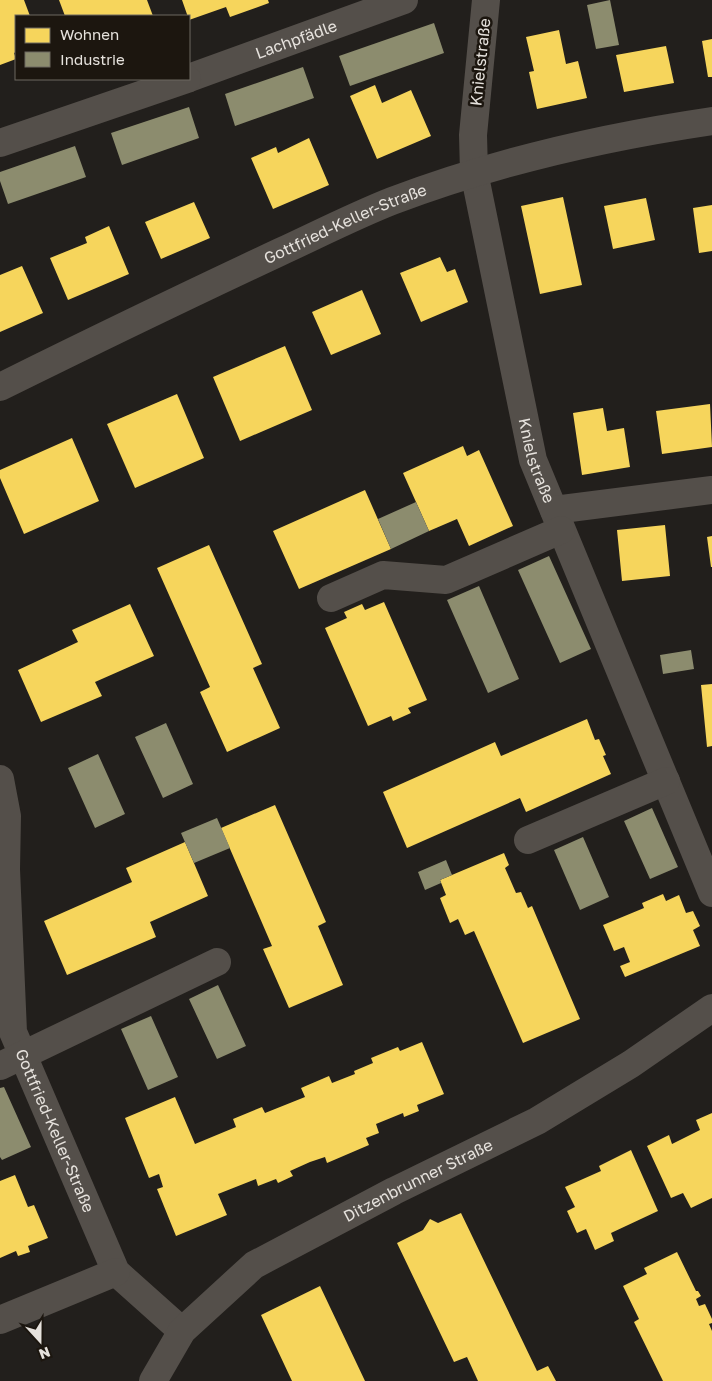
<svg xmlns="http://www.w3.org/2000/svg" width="712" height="1381" viewBox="0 0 712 1381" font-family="'Golos Text',sans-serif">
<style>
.homes{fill:#f6d55c}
.industry{fill:#8c8c6e}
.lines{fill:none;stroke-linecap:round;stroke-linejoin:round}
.minor{stroke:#544f4a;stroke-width:28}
.labels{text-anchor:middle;stroke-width:5;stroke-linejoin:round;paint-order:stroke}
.street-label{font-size:16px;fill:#e6e2dd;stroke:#1c160f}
</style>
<rect width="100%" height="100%" fill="#221f1c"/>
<path class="homes" d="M 0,0 L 24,0 L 30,16 L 16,16 L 16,52 L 14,53 L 16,59 L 0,65 Z
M 59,0 L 147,0 L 153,16 L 65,16 Z
M 182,0 L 268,0 L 269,3 L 230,17 L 226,7 L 189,20 Z
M 559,30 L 566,64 L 578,61 L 587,98 L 537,109 L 529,72 L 534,71 L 526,37 Z
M 712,39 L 712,77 L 708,77 L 702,41 Z
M 666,46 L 674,83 L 624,92 L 616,55 Z
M 375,85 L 382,103 L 411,90 L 431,136 L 377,159 L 350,96 Z
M 309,138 L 329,185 L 273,209 L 251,158 L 276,147 L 278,153 Z
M 563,197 L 582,285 L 540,294 L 521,206 Z
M 646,198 L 655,240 L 613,249 L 604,206 Z
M 194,202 L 210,238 L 161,259 L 145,222 Z
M 712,205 L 712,251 L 699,253 L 693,208 Z
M 109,226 L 129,274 L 68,300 L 50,258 L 87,243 L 85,237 Z
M 440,257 L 447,272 L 455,269 L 468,302 L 421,322 L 400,273 Z
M 22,266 L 43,313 L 0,332 L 0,275 Z
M 362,290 L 381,334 L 331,355 L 312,312 Z
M 285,346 L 312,410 L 240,441 L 213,377 Z
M 177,394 L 204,458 L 135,488 L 107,424 Z
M 710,404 L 712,447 L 662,454 L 656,411 Z
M 603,408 L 607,431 L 624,428 L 630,467 L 582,475 L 573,413 Z
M 72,438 L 99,501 L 24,534 L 0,478 L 0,470 Z
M 463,446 L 467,456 L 479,450 L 513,526 L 469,546 L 457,519 L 429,531 L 403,473 Z
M 365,490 L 391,549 L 299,589 L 273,531 Z
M 665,525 L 670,576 L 622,581 L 617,530 Z
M 712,536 L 712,567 L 711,567 L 707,537 Z
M 209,545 L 262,664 L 253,668 L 280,728 L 227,752 L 200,692 L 210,687 L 157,568 Z
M 384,602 L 427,700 L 408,708 L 411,713 L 393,721 L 391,716 L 368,726 L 325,628 L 347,618 L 344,612 L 362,604 L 365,610 Z
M 130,604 L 154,656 L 95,682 L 102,696 L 41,722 L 18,670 L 78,642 L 72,630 Z
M 712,684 L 712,746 L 707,747 L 701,685 Z
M 587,719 L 595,740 L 599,739 L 606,755 L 603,756 L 611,774 L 526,812 L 520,798 L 407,848 L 383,792 L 495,742 L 501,756 Z
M 275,805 L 326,922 L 318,926 L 343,985 L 289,1008 L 263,949 L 272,946 L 221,828 Z
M 185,842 L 208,896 L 150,922 L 156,937 L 67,975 L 44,921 L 132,882 L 126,868 Z
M 504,853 L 509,865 L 505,868 L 516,893 L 521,892 L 528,908 L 532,906 L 580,1019 L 523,1043 L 474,931 L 465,935 L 458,919 L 450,923 L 440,898 L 446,895 L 440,880 Z
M 663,894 L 666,901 L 679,895 L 686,913 L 693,911 L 700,926 L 693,930 L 700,946 L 625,977 L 620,966 L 630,962 L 624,947 L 614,951 L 603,925 L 644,908 L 642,903 Z
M 422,1042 L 444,1094 L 417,1105 L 419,1111 L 404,1117 L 403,1113 L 376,1124 L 379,1133 L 366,1138 L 369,1145 L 327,1163 L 325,1157 L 310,1162 L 290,1171 L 293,1176 L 278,1183 L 276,1179 L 258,1186 L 256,1179 L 218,1194 L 227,1215 L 176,1236 L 157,1189 L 163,1187 L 159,1174 L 149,1178 L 125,1118 L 175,1097 L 195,1144 L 236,1127 L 233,1119 L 262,1107 L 265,1113 L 305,1097 L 301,1088 L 329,1076 L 332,1083 L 355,1074 L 354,1071 L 373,1063 L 371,1058 L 398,1047 L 400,1051 Z
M 712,1113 L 712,1198 L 691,1208 L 683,1193 L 671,1198 L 647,1146 L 669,1135 L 672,1144 L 700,1130 L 696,1120 Z
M 631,1150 L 658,1211 L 611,1233 L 614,1241 L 595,1250 L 586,1229 L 577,1233 L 567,1211 L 575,1207 L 565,1187 L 601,1171 L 599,1166 Z
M 15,1175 L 28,1207 L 34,1205 L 48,1238 L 28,1246 L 30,1252 L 18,1256 L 16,1251 L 0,1258 L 0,1181 Z
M 461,1213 L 537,1371 L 548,1366 L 556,1381 L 478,1381 L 467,1357 L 454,1362 L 397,1243 L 423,1230 L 430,1219 L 438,1223 Z
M 677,1252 L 696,1291 L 698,1291 L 701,1296 L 696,1299 L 699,1306 L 705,1304 L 712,1319 L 712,1323 L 709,1324 L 712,1331 L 712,1381 L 663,1381 L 634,1322 L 639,1319 L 623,1286 L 647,1274 L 644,1268 Z
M 320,1286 L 365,1381 L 292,1381 L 261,1315 Z"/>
<path class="industry" d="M 610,0 L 619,45 L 596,49 L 587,5 Z
M 434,23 L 444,53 L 350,86 L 339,56 Z
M 303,67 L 314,98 L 235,126 L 225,94 Z
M 189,107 L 199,138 L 122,165 L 111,133 Z
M 75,146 L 86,177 L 8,204 L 0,181 L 0,172 Z
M 416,502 L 429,531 L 391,549 L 378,519 Z
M 549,556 L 591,649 L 560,663 L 518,570 Z
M 479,586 L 519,679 L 488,693 L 447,600 Z
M 691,650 L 694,669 L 663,674 L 660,655 Z
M 166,723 L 193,784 L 163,798 L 135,737 Z
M 98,754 L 125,814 L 95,828 L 68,768 Z
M 652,808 L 678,867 L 650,879 L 624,821 Z
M 217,818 L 230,848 L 194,863 L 181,833 Z
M 583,837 L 609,897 L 580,910 L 554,850 Z
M 446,860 L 452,875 L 440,880 L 441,883 L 425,890 L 418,872 Z
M 218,985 L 246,1046 L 217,1059 L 189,999 Z
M 151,1016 L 178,1077 L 148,1090 L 121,1029 Z
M 4,1087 L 31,1147 L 2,1160 L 0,1157 L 0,1088 Z"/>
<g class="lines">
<g class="minor">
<path id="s1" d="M 486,0 L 473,135 L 474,172 L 533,460 L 712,893"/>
<path id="s2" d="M 189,78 L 404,0"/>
<path d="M 0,143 L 187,79"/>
<path id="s3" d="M 0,387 C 93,341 186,296 280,252 C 317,235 354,216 392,201 C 495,162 603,137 712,121"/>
<path d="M 554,510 L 712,490"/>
<path d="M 331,598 L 383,575 L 446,580 L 561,530"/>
<path id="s4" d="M 0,779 L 7,816 L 6,869 L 13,1032 L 116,1272 L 182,1331"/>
<path d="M 528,840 L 666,781"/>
<path d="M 0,1066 L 217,962"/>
<path d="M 0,1320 L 116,1272"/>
<path id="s5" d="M 153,1381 L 182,1331 L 254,1265 L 394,1191 L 537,1121 L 631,1064 L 712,1008"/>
</g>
</g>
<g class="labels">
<g class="street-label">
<text dy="6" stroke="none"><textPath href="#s2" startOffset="114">Lachpfädle</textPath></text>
<text transform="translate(480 62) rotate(-84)" y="6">Knielstraße</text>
<text dy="6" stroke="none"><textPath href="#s3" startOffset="382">Gottfried-Keller-Straße</textPath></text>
<text dy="6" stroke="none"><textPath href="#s1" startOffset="468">Knielstraße</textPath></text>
<text dy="6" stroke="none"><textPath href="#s4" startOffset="361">Gottfried-Keller-Straße</textPath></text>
<text dy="6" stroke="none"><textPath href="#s5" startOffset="340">Ditzenbrunner Straße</textPath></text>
</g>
</g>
<rect x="15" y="15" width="175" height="65" fill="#1c160f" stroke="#6d6861"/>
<rect x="25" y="28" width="25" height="15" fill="#f6d55c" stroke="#6d6861"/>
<text x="60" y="40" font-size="15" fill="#e6e2dd">Wohnen</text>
<rect x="25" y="52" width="25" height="15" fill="#8c8c6e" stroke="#6d6861"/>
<text x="60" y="65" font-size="15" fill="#e6e2dd">Industrie</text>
<g transform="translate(40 1341) rotate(159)" stroke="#1c160f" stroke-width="4" paint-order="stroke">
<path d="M0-4L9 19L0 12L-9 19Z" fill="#e6e2dd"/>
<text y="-8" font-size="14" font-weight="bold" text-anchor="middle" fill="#e6e2dd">N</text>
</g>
</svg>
